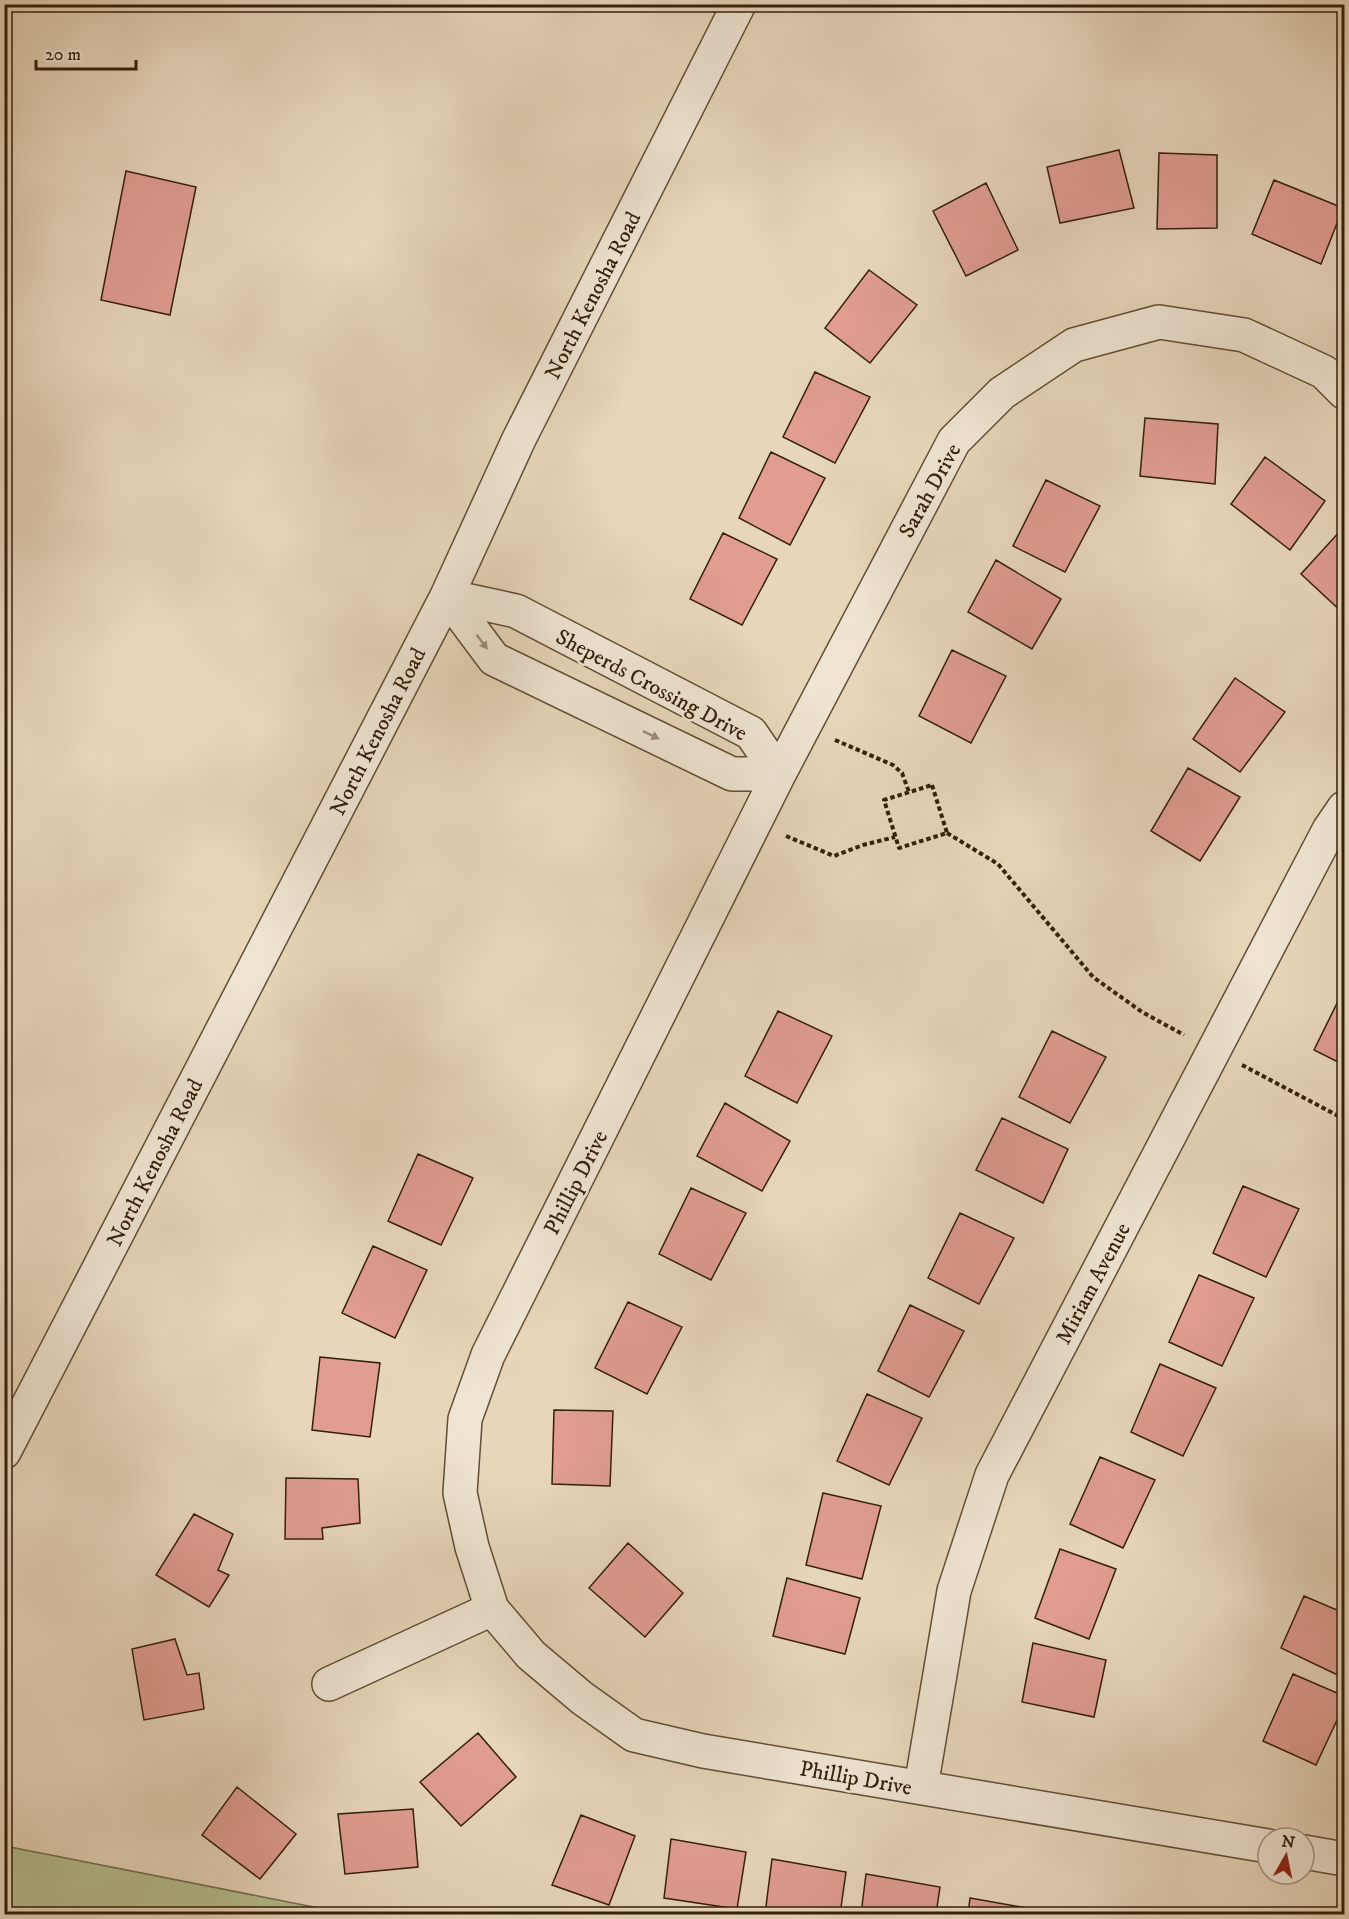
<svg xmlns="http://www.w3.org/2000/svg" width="1349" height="1919" viewBox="0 0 1349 1919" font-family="'IM FELL DW Pica',serif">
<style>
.green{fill:#b5be90;stroke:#746f4d;stroke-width:1.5}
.building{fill:#e09d90;stroke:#34200a;stroke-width:1.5}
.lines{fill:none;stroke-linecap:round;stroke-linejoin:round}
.minor-casing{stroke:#614e36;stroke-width:36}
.path{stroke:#34200a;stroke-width:4;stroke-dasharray:4.5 3;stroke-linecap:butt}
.minor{stroke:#efe4d2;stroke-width:33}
.oneway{fill:#9b8c78}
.labels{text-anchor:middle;stroke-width:5;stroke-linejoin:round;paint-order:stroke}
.street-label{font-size:22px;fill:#34200a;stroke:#efe4d2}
</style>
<rect width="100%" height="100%" fill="#e7d6ba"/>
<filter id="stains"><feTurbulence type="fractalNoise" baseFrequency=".00333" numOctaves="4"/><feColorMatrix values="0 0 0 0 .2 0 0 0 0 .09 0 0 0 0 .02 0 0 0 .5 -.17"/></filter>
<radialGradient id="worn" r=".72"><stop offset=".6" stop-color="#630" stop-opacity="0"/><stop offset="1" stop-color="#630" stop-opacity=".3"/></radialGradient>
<path class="green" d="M 4,1846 L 5,1846 L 349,1914 L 5,1914 Z"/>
<path class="building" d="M 1119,150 L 1134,208 L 1060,223 L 1047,167 Z
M 1159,153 L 1217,155 L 1217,228 L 1157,229 Z
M 126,171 L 196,187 L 170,315 L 101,300 Z
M 1274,180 L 1343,208 L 1321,264 L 1252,234 Z
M 986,183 L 1018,250 L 966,276 L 933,211 Z
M 869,270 L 917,305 L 870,363 L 825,328 Z
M 815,372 L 870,397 L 835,463 L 783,437 Z
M 1145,418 L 1218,424 L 1215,484 L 1140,476 Z
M 771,452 L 825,478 L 790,545 L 739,518 Z
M 1265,457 L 1325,501 L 1290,550 L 1231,504 Z
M 1046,480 L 1100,506 L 1065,572 L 1013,546 Z
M 1341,530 L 1344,533 L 1344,614 L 1301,574 Z
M 723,533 L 777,559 L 742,625 L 690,599 Z
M 996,560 L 1061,599 L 1032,649 L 968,612 Z
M 952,650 L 1006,676 L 971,743 L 919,716 Z
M 1235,678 L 1285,712 L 1240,772 L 1193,739 Z
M 1188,768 L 1240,797 L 1200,861 L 1151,831 Z
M 1344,989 L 1344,1065 L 1314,1050 Z
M 778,1011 L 832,1036 L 797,1103 L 745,1076 Z
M 1052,1031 L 1106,1057 L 1070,1123 L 1019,1097 Z
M 725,1103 L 790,1141 L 762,1191 L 697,1156 Z
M 1002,1118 L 1068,1149 L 1043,1203 L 976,1170 Z
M 418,1154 L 473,1178 L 441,1245 L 388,1221 Z
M 1243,1186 L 1299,1209 L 1266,1277 L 1213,1253 Z
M 691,1188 L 746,1213 L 711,1280 L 659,1254 Z
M 960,1213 L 1014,1238 L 979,1304 L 928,1278 Z
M 373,1246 L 427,1270 L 395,1338 L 342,1313 Z
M 1199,1275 L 1254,1298 L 1222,1366 L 1169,1342 Z
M 628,1302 L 682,1327 L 647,1394 L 595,1368 Z
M 910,1305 L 964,1331 L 929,1397 L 878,1371 Z
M 320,1357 L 380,1363 L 370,1437 L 312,1430 Z
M 1160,1364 L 1216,1388 L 1183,1456 L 1131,1432 Z
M 867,1394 L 922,1418 L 889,1485 L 837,1461 Z
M 554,1410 L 613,1411 L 610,1486 L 552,1484 Z
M 1100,1457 L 1155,1480 L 1123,1548 L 1070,1524 Z
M 286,1478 L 358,1479 L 360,1523 L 322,1528 L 323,1539 L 285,1539 Z
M 823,1493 L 881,1506 L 862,1579 L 806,1565 Z
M 194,1514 L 233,1534 L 218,1570 L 229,1575 L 209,1607 L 156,1575 Z
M 628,1543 L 683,1593 L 645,1637 L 589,1588 Z
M 1060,1549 L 1116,1569 L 1089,1639 L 1035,1618 Z
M 787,1578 L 860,1598 L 845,1654 L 773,1636 Z
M 1304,1596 L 1344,1613 L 1344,1678 L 1281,1648 Z
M 175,1639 L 187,1675 L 199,1673 L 204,1709 L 144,1720 L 132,1649 Z
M 1033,1643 L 1106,1660 L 1094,1717 L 1022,1702 Z
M 1293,1674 L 1344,1696 L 1344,1705 L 1316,1765 L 1263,1741 Z
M 478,1733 L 516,1777 L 461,1826 L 420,1782 Z
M 237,1787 L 296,1834 L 260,1879 L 202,1835 Z
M 413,1809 L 418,1867 L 345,1874 L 338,1814 Z
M 581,1815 L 635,1836 L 609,1905 L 552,1885 Z
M 671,1839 L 746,1852 L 737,1909 L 664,1898 Z
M 772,1859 L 846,1872 L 840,1914 L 765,1914 Z
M 866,1874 L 940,1887 L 936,1914 L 861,1914 Z
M 970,1898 L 1044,1911 L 1044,1914 L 968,1914 Z"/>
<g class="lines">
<defs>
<path id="minor" d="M 447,596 L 494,659 L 732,774 L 779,774
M 447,596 L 516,611 L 751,733 L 779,774
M 4,1452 L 447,596 L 519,439 L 739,4
M 329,1684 L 492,1609
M 921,1787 L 954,1591 L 992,1475 L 1329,830 L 1344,808
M 1268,1846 L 703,1751 L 634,1735 L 582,1698 L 531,1655 L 492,1609 L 472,1547 L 460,1493 L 465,1419 L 488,1355 L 779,774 L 954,441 L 1002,393 L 1074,345 L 1159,322 L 1244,335 L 1324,372 L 1344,392
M 1304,1852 L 1344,1859"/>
</defs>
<use href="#minor" class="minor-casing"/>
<path class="path" d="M 835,740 L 893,765 L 902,773 L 909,792
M 932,785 L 947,833 L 899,848 L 884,800 Z
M 947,833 L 998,864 L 1093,977 L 1142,1012 L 1184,1035
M 786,836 L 834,856 L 863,845 L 895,837
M 1242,1065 L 1344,1119"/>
<use href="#minor" class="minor"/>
</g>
<defs><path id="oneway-solid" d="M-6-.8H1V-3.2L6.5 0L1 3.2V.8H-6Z" transform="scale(1.5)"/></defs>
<g class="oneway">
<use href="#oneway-solid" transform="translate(482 642) rotate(53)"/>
<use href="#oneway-solid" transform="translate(651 735) rotate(26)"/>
</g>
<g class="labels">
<g class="street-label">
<text transform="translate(592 295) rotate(-63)" y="8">North Kenosha Road</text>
<text transform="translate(929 490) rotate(-61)" y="8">Sarah Drive</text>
<text transform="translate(652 684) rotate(28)" y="8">Sheperds Crossing Drive</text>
<text transform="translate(377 731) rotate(-63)" y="8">North Kenosha Road</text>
<text transform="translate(154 1162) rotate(-63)" y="8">North Kenosha Road</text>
<text transform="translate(575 1182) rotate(-63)" y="8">Phillip Drive</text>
<text transform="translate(1092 1283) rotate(-62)" y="8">Miriam Avenue</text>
<text transform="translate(856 1777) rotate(10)" y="8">Phillip Drive</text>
</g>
</g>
<rect width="1349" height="1919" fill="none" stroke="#e7d6ba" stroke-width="24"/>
<rect x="6" y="6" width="1337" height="1907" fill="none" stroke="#34200a" stroke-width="3"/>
<rect x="12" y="12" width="1325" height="1895" fill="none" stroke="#34200a" stroke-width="1.5"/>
<g transform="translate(1286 1856) rotate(9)"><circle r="28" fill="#efe4d2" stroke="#a49682" stroke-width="1.5"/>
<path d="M0-4.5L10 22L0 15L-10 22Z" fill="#8f2418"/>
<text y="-9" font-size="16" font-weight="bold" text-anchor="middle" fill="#34200a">N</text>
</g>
<path d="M36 60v9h100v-9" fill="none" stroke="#34200a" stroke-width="3"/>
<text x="45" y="60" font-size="18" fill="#34200a" stroke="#efe4d2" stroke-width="4.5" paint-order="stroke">20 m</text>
<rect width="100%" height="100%" filter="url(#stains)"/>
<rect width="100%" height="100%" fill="url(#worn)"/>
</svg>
